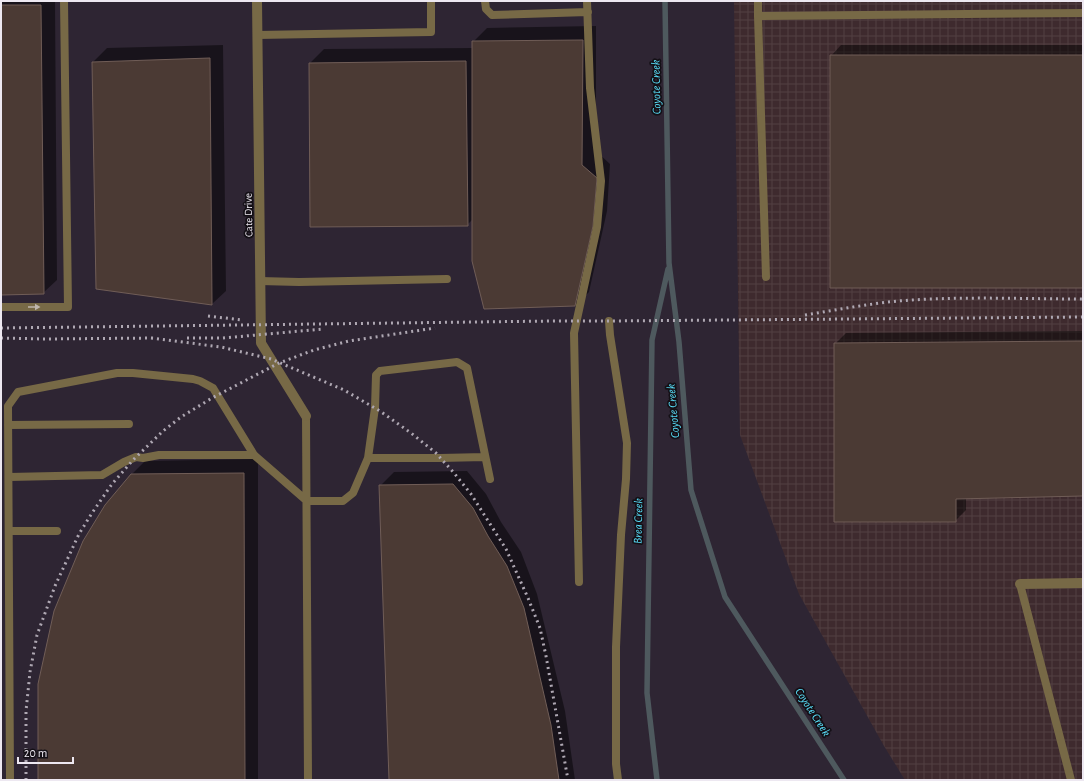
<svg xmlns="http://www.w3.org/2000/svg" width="1084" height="781" viewBox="0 0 1084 781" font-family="'Alegreya Sans',sans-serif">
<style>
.industrial{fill:url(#industrial-grid)}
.shadow{fill:#0007}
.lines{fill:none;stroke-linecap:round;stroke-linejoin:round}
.stream{stroke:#4e595e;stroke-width:5.5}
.building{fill:#4b3a34;stroke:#705d57}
.service{stroke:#776946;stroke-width:8}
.minor{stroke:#776946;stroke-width:10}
.rail{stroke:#afa8b3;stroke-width:3;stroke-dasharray:2 4;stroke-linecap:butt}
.oneway{fill:#beb5ad}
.labels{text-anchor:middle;stroke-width:3.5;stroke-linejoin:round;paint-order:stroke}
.street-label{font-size:11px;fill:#ede8f1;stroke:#141016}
.water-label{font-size:12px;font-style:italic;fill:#58ddf8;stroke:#141016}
</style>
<defs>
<pattern id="industrial-grid" width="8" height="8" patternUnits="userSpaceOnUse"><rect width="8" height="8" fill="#3e2a2e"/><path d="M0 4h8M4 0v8" fill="none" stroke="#513f42"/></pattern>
</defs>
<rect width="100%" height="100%" fill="#2e2533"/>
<path class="industrial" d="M 734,1 L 1083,1 L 1083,780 L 905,780 L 884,746 L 799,594 L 740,435 Z"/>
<path class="shadow" d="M 1,1 L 55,1 L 57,280 L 43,293 L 1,294 Z
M 596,26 L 596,151 L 610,164 L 607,211 L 589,292 L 575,306 L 473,219 L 467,225 L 310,63 L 324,49 L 473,48 L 473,42 L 487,28 Z
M 223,45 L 226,291 L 212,304 L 93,62 L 107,48 Z
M 841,45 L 1083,45 L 1083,287 L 831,56 Z
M 1083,331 L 1083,495 L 966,498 L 966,510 L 955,521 L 835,344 L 846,333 Z
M 258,459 L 258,780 L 39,780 L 131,475 L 145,461 Z
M 467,471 L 486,494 L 501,522 L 521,552 L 537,594 L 565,711 L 575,780 L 390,780 L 380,486 L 394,472 Z"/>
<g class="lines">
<path class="stream" d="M 665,1 L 669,263 L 679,342 L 691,490 L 725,597 L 844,780
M 657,780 L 647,693 L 652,340 L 668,269"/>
</g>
<path class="building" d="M 1,5 L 41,5 L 44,294 L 1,295 Z
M 583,40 L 582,165 L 597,178 L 593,226 L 575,306 L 484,309 L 472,261 L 472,41 Z
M 830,55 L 1083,55 L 1083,288 L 830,288 Z
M 210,58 L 212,305 L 96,289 L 92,62 Z
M 466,61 L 468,226 L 310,227 L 309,63 Z
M 1083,341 L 1083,496 L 956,499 L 956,522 L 834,522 L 834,343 Z
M 244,473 L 245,780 L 38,780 L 38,684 L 54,611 L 83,541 L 105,505 L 131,474 Z
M 453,484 L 473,508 L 488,536 L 507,566 L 524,608 L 551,725 L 559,780 L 389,780 L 379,485 Z"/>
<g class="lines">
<path class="service" d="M 485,1 L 486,9 L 492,15 L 588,12
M 758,1 L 758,16 L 1083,13
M 758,16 L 766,277
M 257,35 L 431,32 L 431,1
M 260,281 L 299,282 L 447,279
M 1,307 L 68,307 L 64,1
M 609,321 L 610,335 L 627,443 L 626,479 L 621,535 L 616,647 L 616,764 L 618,780
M 306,416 L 308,780
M 8,425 L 129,424
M 368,458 L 440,458 L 485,457
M 9,477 L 102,475 L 124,462 L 136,457 L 143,458 L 159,455 L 254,455
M 9,531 L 57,531
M 579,582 L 574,333 L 597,227 L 601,181 L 590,88 L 587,1
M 1020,584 L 1071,780
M 10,780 L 8,406 L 18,392 L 117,373 L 133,373 L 193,379 L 200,381 L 213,388 L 254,455 L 307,501 L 343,501 L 353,493 L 368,458 L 375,408 L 376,375 L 380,371 L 457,362 L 467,368 L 490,479"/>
<path class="minor" d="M 257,1 L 261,343 L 306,416
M 1020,584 L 1083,583"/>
<path class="rail" d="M 805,315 C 836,310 867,304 898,301 C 959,296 1022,299 1083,299
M 208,316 L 242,320
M 1,328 L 553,321 L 609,321 L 1083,317
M 1,338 L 44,339 L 157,338
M 151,338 L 221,347 L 271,359 L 344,390 L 380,411 L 411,433 L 436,453 L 454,473 L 471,494 L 506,549 L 528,598 L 540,628 L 546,656 L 568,780
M 187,338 L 223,338 L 323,329
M 26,780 L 26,711 L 30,672 L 37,635 L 55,586 L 79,534 L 92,513 L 112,484 L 133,460 L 163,431 L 181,417 L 212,398 L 279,363 L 314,350 L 349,341 L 435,328"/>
</g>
<defs><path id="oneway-solid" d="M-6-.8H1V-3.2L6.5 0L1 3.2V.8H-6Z"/></defs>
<use class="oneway" href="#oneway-solid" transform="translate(34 307)"/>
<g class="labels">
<g class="street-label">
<text transform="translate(248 215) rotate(-91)" y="4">Cate Drive</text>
</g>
<g class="water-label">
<text transform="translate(656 87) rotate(-91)" y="4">Coyote Creek</text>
<text transform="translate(673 411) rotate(-95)" y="4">Coyote Creek</text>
<text transform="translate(638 521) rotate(-89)" y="4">Brea Creek</text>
<text transform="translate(813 712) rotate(57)" y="4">Coyote Creek</text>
</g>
</g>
<rect width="1084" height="781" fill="none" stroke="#ede8f1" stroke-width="4"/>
<path d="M18 757v6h55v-6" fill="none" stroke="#ede8f1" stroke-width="2"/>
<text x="24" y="757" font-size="12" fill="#ede8f1" stroke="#141016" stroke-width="3" paint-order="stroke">20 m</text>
</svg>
